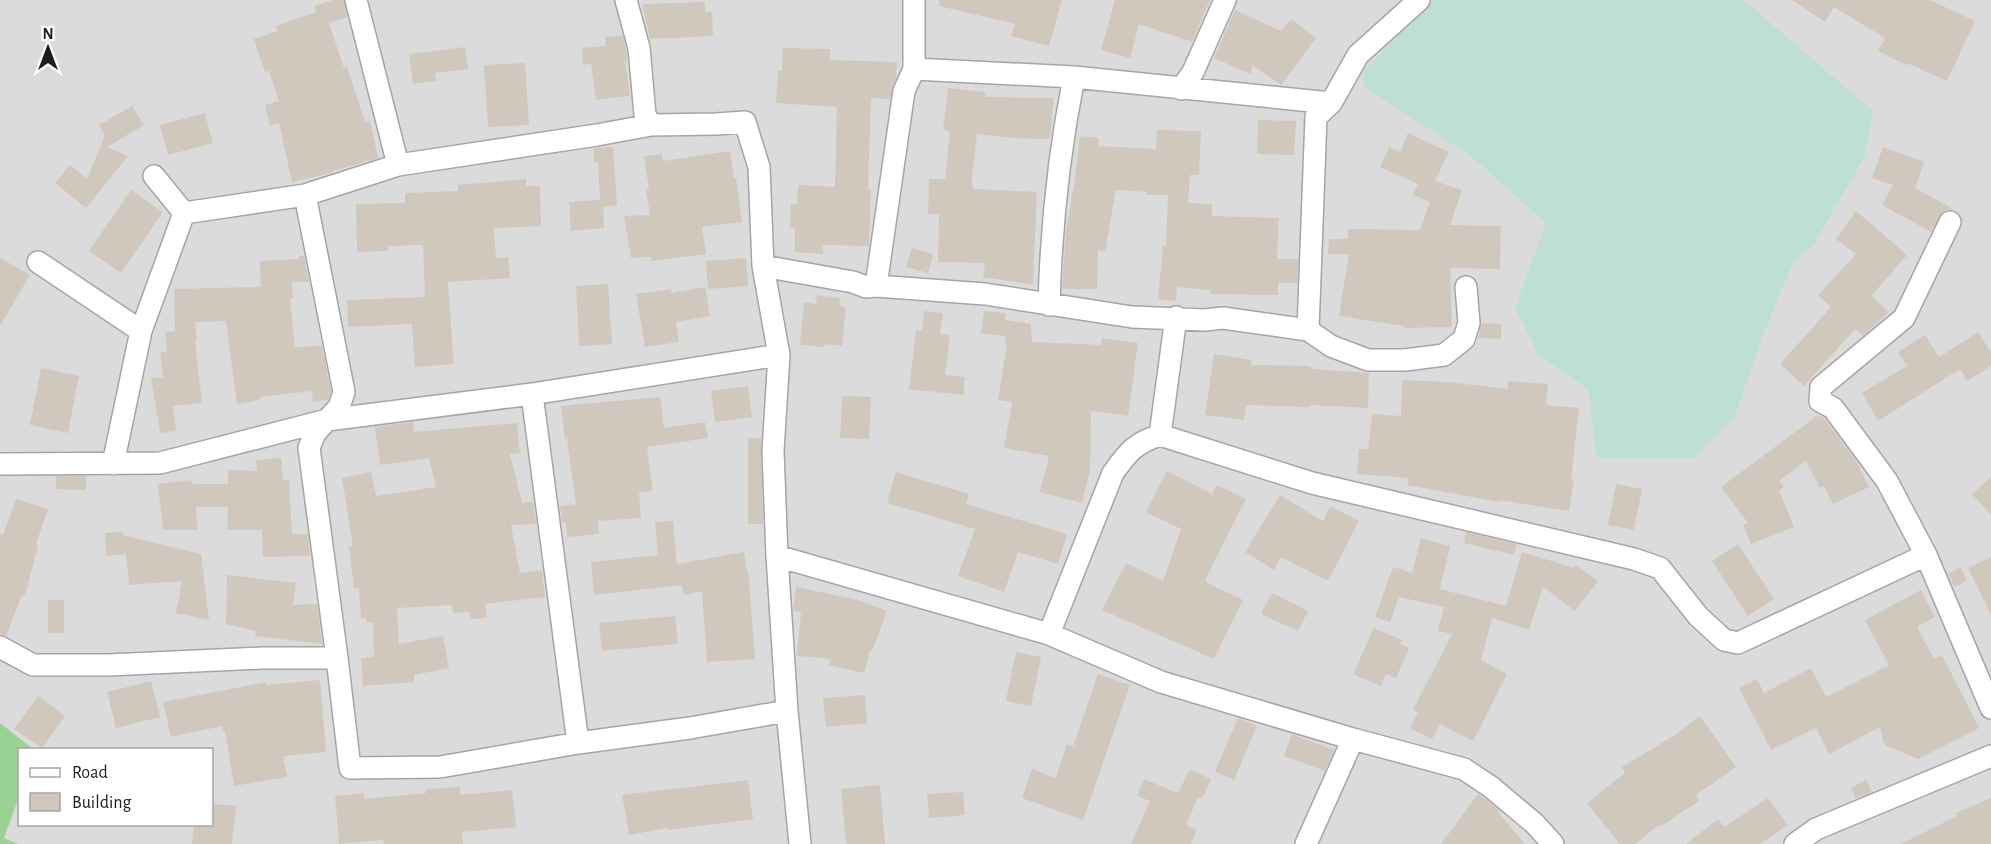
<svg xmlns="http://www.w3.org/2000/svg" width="1991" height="844" viewBox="0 0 1991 844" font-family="'Alegreya Sans',sans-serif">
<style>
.residential{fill:#dcdbdb;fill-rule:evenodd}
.forest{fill:#9ad294}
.wetland{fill:#bedfd6}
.building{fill:#d0c8bc}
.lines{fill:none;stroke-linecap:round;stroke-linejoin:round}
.minor-casing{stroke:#a5a5a5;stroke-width:24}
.minor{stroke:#fff;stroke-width:21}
</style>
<rect width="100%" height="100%" fill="#f0eee3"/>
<path class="residential" d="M 0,0 L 1991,0 L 1991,844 L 0,844 ZM 20,750 L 212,750 L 212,824 L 20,824 Z"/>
<path class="forest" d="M 0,723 L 33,749 L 20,750 L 19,797 L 4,838 L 18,844 L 0,844 Z"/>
<path class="wetland" d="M 1433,0 L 1744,0 L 1873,111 L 1865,156 L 1812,247 L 1794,260 L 1761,340 L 1735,416 L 1693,458 L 1597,457 L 1588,389 L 1539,356 L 1515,308 L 1546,223 L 1472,157 L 1365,87 L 1363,71 Z"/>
<path class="building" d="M 333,0 L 344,0 L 347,17 L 329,23 L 344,68 L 347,67 L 365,122 L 370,121 L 378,158 L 333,171 L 332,173 L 292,182 L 279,123 L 270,126 L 265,105 L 279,101 L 269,71 L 265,72 L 254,39 L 278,31 L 276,26 L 316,12 L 314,6 Z
M 939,0 L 1062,0 L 1049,46 L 1011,36 L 1015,24 L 939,6 Z
M 1115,0 L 1210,0 L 1192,42 L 1139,24 L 1130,58 L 1101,50 Z
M 1792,0 L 1930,0 L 1975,21 L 1947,81 L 1907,63 L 1906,65 L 1878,51 L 1885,38 L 1834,7 L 1825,22 Z
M 705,2 L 705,12 L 712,12 L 713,36 L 650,39 L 642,4 Z
M 1235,10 L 1281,31 L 1291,19 L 1316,38 L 1281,85 L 1253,66 L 1250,74 L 1214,58 Z
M 623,36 L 626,50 L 627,61 L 625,61 L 630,96 L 596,100 L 591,64 L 583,65 L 582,48 L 606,46 L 605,37 Z
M 465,47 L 468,69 L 435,73 L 436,81 L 413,84 L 409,54 Z
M 783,48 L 830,49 L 830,60 L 897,62 L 896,77 L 890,99 L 871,98 L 868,189 L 871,189 L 869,246 L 823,245 L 823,254 L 795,252 L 795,228 L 790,228 L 791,204 L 797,205 L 798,185 L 835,187 L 837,107 L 776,103 L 778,71 L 782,71 Z
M 525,63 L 529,125 L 488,127 L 484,65 Z
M 948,88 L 986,92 L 985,97 L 1054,98 L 1050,139 L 1011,138 L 977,134 L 972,180 L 973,189 L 1037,192 L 1033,285 L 983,277 L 985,263 L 938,262 L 939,214 L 928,214 L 929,179 L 945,179 L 950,131 L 943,130 Z
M 132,106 L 144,125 L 107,147 L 128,156 L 86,208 L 55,183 L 70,165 L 87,179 L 105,135 L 99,125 Z
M 205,113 L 213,143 L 168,155 L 160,125 Z
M 1258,120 L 1296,121 L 1294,155 L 1257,154 Z
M 1157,130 L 1201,131 L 1199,175 L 1190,175 L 1188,203 L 1212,204 L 1212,216 L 1279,218 L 1277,259 L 1298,259 L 1297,283 L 1278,283 L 1278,295 L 1210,294 L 1210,290 L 1177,287 L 1176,301 L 1158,299 L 1163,246 L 1166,246 L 1168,195 L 1146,195 L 1147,192 L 1116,190 L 1105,251 L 1098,250 L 1097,289 L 1062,289 L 1066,232 L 1074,185 L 1080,136 L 1099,138 L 1098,146 L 1156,149 Z
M 1408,133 L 1449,152 L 1435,181 L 1462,190 L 1450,225 L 1501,226 L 1500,269 L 1450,268 L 1452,327 L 1404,328 L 1404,326 L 1339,316 L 1349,254 L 1328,254 L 1329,239 L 1348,239 L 1348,229 L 1420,230 L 1430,202 L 1413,195 L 1418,184 L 1380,167 L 1389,147 L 1400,152 Z
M 613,147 L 617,205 L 603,207 L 604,228 L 571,231 L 569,202 L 600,200 L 598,162 L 594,162 L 594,148 Z
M 1883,147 L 1924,162 L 1915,188 L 1955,210 L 1948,209 L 1942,212 L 1931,232 L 1882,205 L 1893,185 L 1872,178 Z
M 730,151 L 734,178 L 736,178 L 742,222 L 702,227 L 706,254 L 651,261 L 651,257 L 631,258 L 624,216 L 650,215 L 646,189 L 649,189 L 644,156 L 662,154 L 663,161 Z
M 526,179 L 526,186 L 540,186 L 541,226 L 494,228 L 496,258 L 508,257 L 510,278 L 448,282 L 454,364 L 415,367 L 412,324 L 348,327 L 347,300 L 425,297 L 423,245 L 388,246 L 388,251 L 357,252 L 356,204 L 405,203 L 405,193 L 458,191 L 458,185 Z
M 131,190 L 163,212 L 121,273 L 89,251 Z
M 1856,211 L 1907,255 L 1871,296 L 1889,312 L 1863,336 L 1855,329 L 1804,386 L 1780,364 L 1831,307 L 1818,295 L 1856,254 L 1836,239 Z
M 912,248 L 933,254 L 928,273 L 906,267 Z
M 299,256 L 304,256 L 309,282 L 292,282 L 293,298 L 290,298 L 295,347 L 322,346 L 331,391 L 328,400 L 313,402 L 312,391 L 260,397 L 260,400 L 237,404 L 226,321 L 195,322 L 197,341 L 195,341 L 202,403 L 173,406 L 176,431 L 160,433 L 151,378 L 163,377 L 160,352 L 167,352 L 165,332 L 175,331 L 174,289 L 261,287 L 260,261 L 299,259 Z
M 0,258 L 30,275 L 0,326 Z
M 746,258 L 748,286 L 708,289 L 706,261 Z
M 608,284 L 612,344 L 579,346 L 576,286 Z
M 705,287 L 710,316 L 676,322 L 679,342 L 645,347 L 636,294 L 671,289 L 671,293 Z
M 817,295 L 840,298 L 839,306 L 846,307 L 842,346 L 825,344 L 824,347 L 800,345 L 804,302 L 816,304 Z
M 924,311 L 943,313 L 940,334 L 950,335 L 945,375 L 965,377 L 963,395 L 909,389 L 916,330 L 922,331 Z
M 984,311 L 1006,313 L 1005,320 L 1031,324 L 1032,342 L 1101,345 L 1102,338 L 1138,343 L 1128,416 L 1091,411 L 1090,471 L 1082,503 L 1040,492 L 1049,456 L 1004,448 L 1012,402 L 998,400 L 1007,343 L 1005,343 L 1006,336 L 981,333 Z
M 1482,323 L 1501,324 L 1501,339 L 1478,338 Z
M 1978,332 L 1991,352 L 1991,366 L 1967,381 L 1960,369 L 1878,421 L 1862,393 L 1907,366 L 1898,352 L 1925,335 L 1939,357 Z
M 1214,354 L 1252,360 L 1251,365 L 1311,366 L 1311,369 L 1369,373 L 1368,408 L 1310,405 L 1310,407 L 1246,405 L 1244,420 L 1205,415 Z
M 41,368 L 79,376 L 68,433 L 30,425 Z
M 1402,380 L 1447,382 L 1508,389 L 1508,381 L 1548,384 L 1546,405 L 1579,408 L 1571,480 L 1574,480 L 1569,511 L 1499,500 L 1499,502 L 1407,485 L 1409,478 L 1357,474 L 1359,449 L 1368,449 L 1372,414 L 1401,416 Z
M 748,386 L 752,417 L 715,422 L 711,391 Z
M 842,396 L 871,397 L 869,439 L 840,438 Z
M 660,397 L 664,428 L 705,422 L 708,438 L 647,447 L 653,491 L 639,492 L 641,518 L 598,521 L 599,534 L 567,537 L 566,522 L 562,523 L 560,506 L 576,504 L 567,439 L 565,439 L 561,406 Z
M 1818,415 L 1824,418 L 1856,461 L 1869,487 L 1833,504 L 1824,486 L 1820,488 L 1806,461 L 1779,481 L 1784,487 L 1779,490 L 1794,527 L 1751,544 L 1743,525 L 1748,523 L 1721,487 Z
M 413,422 L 414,432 L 517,423 L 520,453 L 510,454 L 522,503 L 533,502 L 536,524 L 511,525 L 520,573 L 542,570 L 545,597 L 485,604 L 487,618 L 470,619 L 470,612 L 453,613 L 452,605 L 397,608 L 399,644 L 443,636 L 449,668 L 414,675 L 414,682 L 363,686 L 361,658 L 374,657 L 373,622 L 366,622 L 366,618 L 361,619 L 359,588 L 354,589 L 349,547 L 353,546 L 342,478 L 371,472 L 376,496 L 436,487 L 429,458 L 380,465 L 375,427 Z
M 748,438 L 761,438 L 763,524 L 748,524 Z
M 281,458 L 283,480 L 289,480 L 292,534 L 308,534 L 310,556 L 263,557 L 262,530 L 227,530 L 228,507 L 196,507 L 198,530 L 163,530 L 158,484 L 192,480 L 193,484 L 228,484 L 228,470 L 257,471 L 256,460 Z
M 1167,471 L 1212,494 L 1217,485 L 1246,499 L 1206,578 L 1206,582 L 1243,600 L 1214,659 L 1102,610 L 1126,563 L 1163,581 L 1181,529 L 1146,512 Z
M 896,472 L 969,494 L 966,504 L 1067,534 L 1058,564 L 1018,552 L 1004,592 L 958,576 L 975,529 L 887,503 Z
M 56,476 L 86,476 L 86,490 L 56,489 Z
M 1991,477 L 1991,515 L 1972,494 Z
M 1616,484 L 1642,489 L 1634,530 L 1608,525 Z
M 1280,495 L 1323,521 L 1330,506 L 1359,521 L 1328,581 L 1281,557 L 1274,570 L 1245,552 Z
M 16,499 L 48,509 L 36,544 L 38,545 L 25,596 L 22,595 L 6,636 L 0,634 L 0,534 L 3,535 Z
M 673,521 L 677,564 L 744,552 L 749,580 L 755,659 L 707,662 L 702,591 L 684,595 L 682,585 L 594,595 L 591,562 L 658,555 L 655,522 Z
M 123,532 L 122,535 L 201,554 L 209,620 L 176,613 L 182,581 L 129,585 L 126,554 L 106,556 L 105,533 Z
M 1466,532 L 1516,544 L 1514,555 L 1464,543 Z
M 1421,538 L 1450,546 L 1440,589 L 1506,606 L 1522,552 L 1574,568 L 1576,565 L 1598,581 L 1575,611 L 1543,587 L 1529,630 L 1492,618 L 1481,660 L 1507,674 L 1473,741 L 1440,724 L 1432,739 L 1410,728 L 1418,712 L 1413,710 L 1452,634 L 1438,631 L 1444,607 L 1399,597 L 1390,622 L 1375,617 L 1393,567 L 1412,573 Z
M 1738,544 L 1774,599 L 1748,616 L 1712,561 Z
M 1991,557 L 1991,615 L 1968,568 Z
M 1961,567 L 1967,581 L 1955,587 L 1948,574 Z
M 227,575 L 296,583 L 293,605 L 317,604 L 322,644 L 255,636 L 256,631 L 226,624 Z
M 796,587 L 859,600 L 887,611 L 872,651 L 870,650 L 864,673 L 829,665 L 831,659 L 797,656 L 801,612 L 793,611 Z
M 1921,590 L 1935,617 L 1917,627 L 1934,659 L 1942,655 L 1979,728 L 1918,759 L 1887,746 L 1883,742 L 1880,727 L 1829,754 L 1816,728 L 1771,750 L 1739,688 L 1757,679 L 1764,693 L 1811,668 L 1826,697 L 1889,665 L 1865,620 Z
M 1272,593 L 1308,611 L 1298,631 L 1261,614 Z
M 48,600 L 64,600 L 64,633 L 48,633 Z
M 675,616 L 678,644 L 602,651 L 599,623 Z
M 1374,628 L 1402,640 L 1400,644 L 1409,648 L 1396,678 L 1386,674 L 1381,686 L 1353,674 Z
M 1016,652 L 1041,657 L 1031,706 L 1006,701 Z
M 1098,674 L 1130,685 L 1083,820 L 1022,798 L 1032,769 L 1056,778 L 1067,744 L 1073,746 Z
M 320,680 L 326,752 L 283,756 L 287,777 L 234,786 L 225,731 L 223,731 L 222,726 L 171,737 L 163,702 L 266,682 L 266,685 Z
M 151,681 L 160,717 L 116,728 L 107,692 Z
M 865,695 L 867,723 L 826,727 L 823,698 Z
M 38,696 L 65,716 L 42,748 L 14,729 Z
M 1700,716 L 1736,767 L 1696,795 L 1699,801 L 1660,827 L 1659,825 L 1635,844 L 1620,844 L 1587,803 L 1625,773 L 1622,767 L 1675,735 Z
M 1238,718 L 1257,726 L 1234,780 L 1215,772 Z
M 1292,734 L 1334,750 L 1325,771 L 1284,756 Z
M 1190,769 L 1211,779 L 1202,799 L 1198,797 L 1186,825 L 1197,830 L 1191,844 L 1131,844 L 1150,801 L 1137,796 L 1144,779 L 1178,793 Z
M 748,780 L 753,819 L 668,830 L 668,828 L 629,835 L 622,795 Z
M 1866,780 L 1872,792 L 1856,798 L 1851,788 Z
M 880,785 L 885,844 L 846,844 L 841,789 Z
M 460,787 L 460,795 L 512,790 L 516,827 L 462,832 L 463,844 L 384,844 L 383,840 L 339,844 L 335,796 L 364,793 L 364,799 L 426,793 L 426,789 Z
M 963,792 L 965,815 L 929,818 L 927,794 Z
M 1478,794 L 1499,810 L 1498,812 L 1525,844 L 1441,844 Z
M 1768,798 L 1788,825 L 1760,844 L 1686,844 L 1718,819 L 1724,827 Z
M 1991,798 L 1991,844 L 1901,844 L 1957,816 L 1956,813 Z
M 212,804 L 236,806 L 232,844 L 192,844 L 194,825 L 212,825 Z"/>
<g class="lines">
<defs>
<path id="minor" d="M 356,0 L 398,165
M 626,0 L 639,48 L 645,115 L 651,125
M 914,69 L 1074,77 L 1331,103
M 1181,89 L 1193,72 L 1225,0
M 154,176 L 184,213
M 305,195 L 344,392 L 339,407 L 315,433 L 309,448 L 337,658
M 184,213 L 305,195 L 398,165 L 597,135 L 651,125 L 716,124 L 745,122 L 759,167 L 763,266 L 779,355 L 773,451 L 777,556 L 787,711 L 800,844
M 1950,222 L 1904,318 L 1821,387 L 1820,401 L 1833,408 L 1887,481 L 1926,555 L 1991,708
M 38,262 L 141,331
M 763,266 L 853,282 L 866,287 L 876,286 L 985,294 L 1132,317 L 1205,320 L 1223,318 L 1308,330 L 1331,346 L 1368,360 L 1405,360 L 1444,355 L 1464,339 L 1469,323 L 1466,287
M 876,286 L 904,91 L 914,69 L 914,0
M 1049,305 C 1051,228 1059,152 1074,77
M 1308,330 L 1316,117 L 1331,103 L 1358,55 L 1419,0
M 532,394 L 578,743
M 1160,435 L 1176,317
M 0,464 L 160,463 L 327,420 L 532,394 L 779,355
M 113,464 L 141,331 L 184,213
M 777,556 L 1049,634 L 1161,682 L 1353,739 L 1464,769 L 1491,787 L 1535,824 L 1553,844
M 1049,634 L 1113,473 C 1128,452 1135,443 1160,435 L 1312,483 L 1634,559 L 1660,568 L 1698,616 L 1724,640 L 1738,643 L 1926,555
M 0,647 L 33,665 L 108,665 L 263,658 L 337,658 L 350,768 L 440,767 L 578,743 L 690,728 L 787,711
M 1306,844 L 1353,739
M 1795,844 L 1816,829 L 1991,756"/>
</defs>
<use href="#minor" class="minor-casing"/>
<use href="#minor" class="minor"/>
</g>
<rect x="18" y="748" width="195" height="78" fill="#ffffff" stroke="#a5a5a5" stroke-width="1.5"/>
<rect x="30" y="768" width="30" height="9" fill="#ffffff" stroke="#a5a5a5" stroke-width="1.5"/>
<text x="72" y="778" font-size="18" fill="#1e1e1e">Road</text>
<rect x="30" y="793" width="30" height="18" fill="#d0c8bc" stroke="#a5a5a5" stroke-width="1.5"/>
<text x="72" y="808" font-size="18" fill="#1e1e1e">Building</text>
<g transform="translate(48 48)" stroke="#ffffff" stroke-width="4.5" paint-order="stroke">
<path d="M0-4.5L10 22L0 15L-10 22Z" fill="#1e1e1e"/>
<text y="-9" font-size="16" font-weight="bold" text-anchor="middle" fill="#1e1e1e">N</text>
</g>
</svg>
